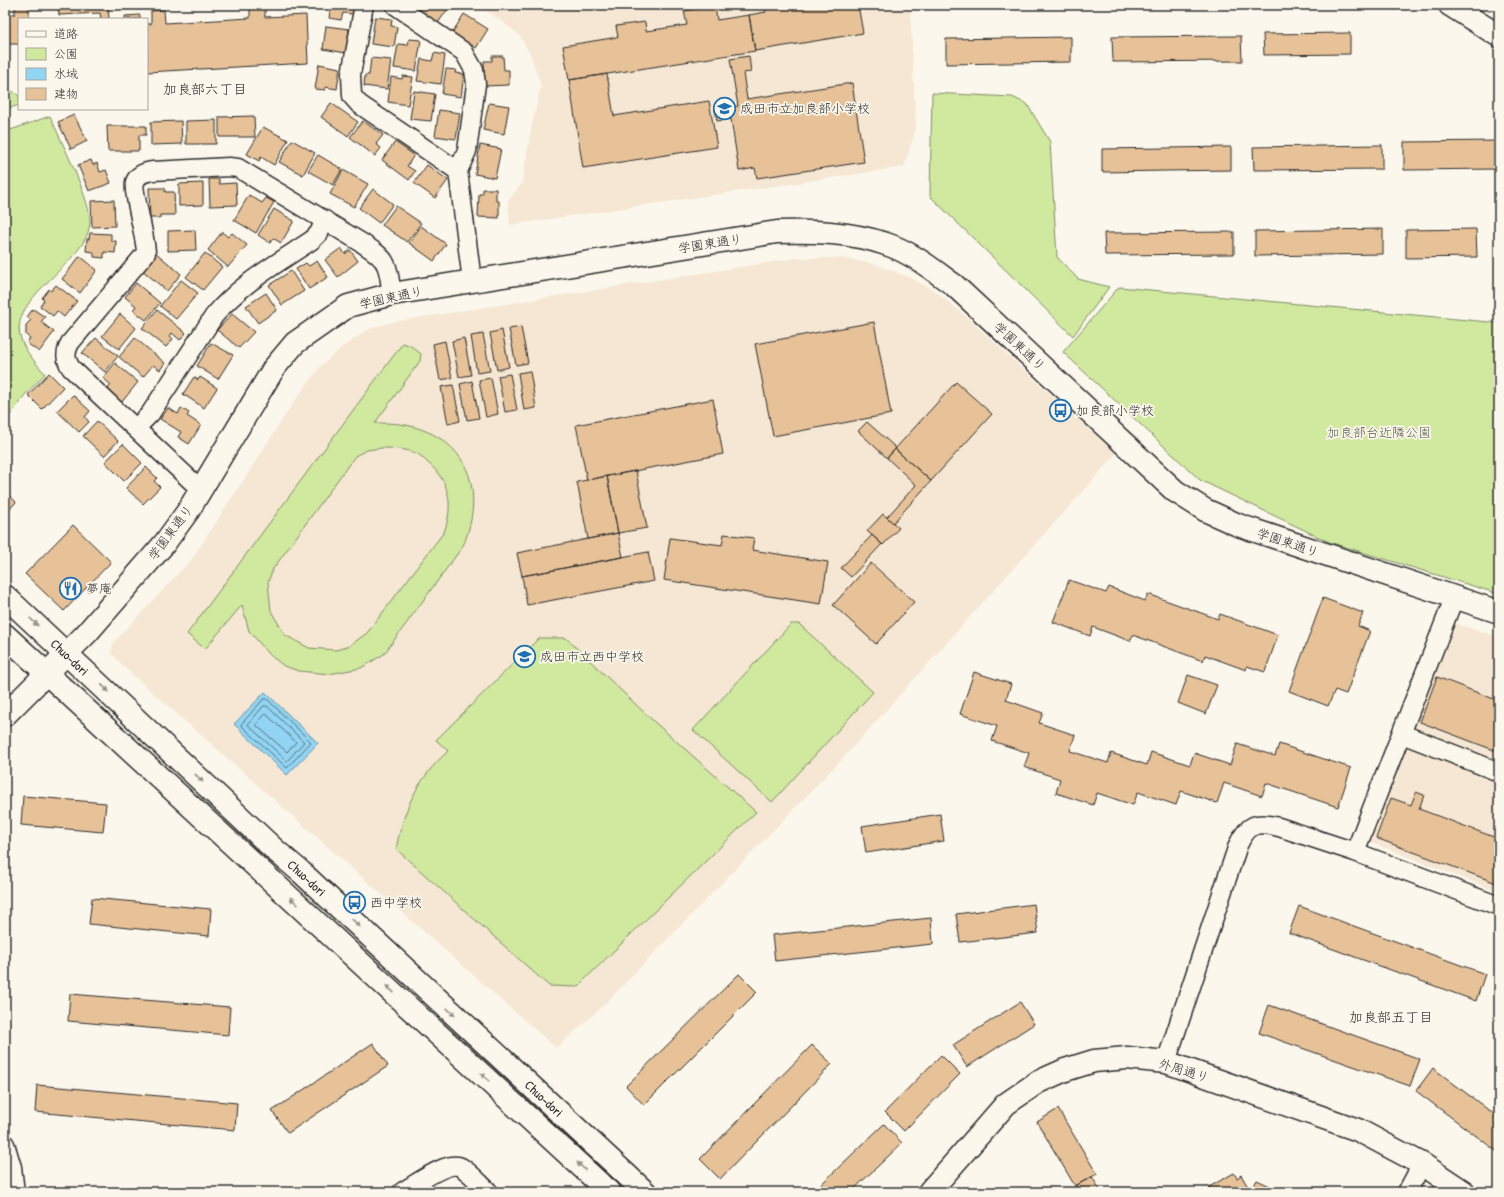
<svg xmlns="http://www.w3.org/2000/svg" width="1504" height="1197" viewBox="0 0 1504 1197" font-family="'Patrick Hand','Klee One',sans-serif">
<style>
.built{fill:#f5e7d3}
.green{fill:#d0e99f;stroke:#7e8a65;fill-rule:evenodd}
.water{fill:#92d4f3;stroke:#6990a3}
.lines{fill:none;stroke-linecap:round;stroke-linejoin:round}
.shore{stroke:#546f7b;stroke-width:1}
.building{fill:#e7c298;stroke:#2b2b2b}
.street-casing{stroke:#2b2b2b;stroke-width:21}
.secondary-casing{stroke:#2b2b2b;stroke-width:25}
.street{stroke:#fbf7ec;stroke-width:18}
.secondary{stroke:#fbf7ec;stroke-width:22}
.oneway{fill:#93918c}
.labels{text-anchor:middle;stroke-width:3.5;stroke-linejoin:round;paint-order:stroke}
.poi-label{font-size:13px;fill:#2b2b2b;stroke:#fbf7ec;text-anchor:start}
.street-label{font-size:13px;fill:#2b2b2b;stroke:#fbf7ec}
.park-label{font-size:13px;fill:#545a48;stroke:#fbf7ec}
.neighbourhood-label{font-size:14px;fill:#2b2b2b;stroke:#fbf7ec}
</style>
<rect width="100%" height="100%" fill="#fbf7ec"/>
<filter id="ink" filterUnits="userSpaceOnUse"><feTurbulence type="fractalNoise" baseFrequency=".025" numOctaves="2"/><feDisplacementMap in="SourceGraphic" scale="8" xChannelSelector="R" yChannelSelector="G"/><feConvolveMatrix kernelMatrix="1 2 1 2 8 2 1 2 1" color-interpolation-filters="sRGB"/></filter>
<g filter="url(#ink)">
<path class="built" d="M 476,5 L 910,5 L 916,129 L 904,167 L 510,225 L 508,201 L 522,183 L 531,129 L 541,86 L 531,56 L 520,36 L 498,18 Z
M 797,258 L 842,258 L 874,264 L 909,277 L 935,291 L 962,313 L 1116,454 L 845,756 L 602,1007 L 556,1048 L 126,669 L 111,653 L 113,643 L 192,559 L 294,402 L 320,367 L 342,347 L 369,329 L 392,322 Z
M 1453,623 L 1499,637 L 1499,892 L 1370,842 Z"/>
<path class="green" d="M 5,86 L 19,96 L 19,105 L 5,110 Z
M 932,93 L 1012,97 L 1027,104 L 1050,142 L 1057,257 L 1078,279 L 1109,287 L 1073,336 L 930,196 Z
M 50,116 C 60,139 90,198 90,221 C 90,263 6,296 21,339 C 25,352 37,364 45,374 L 24,396 L 5,422 L 5,132 Z
M 1119,287 L 1499,323 L 1499,594 L 1329,542 L 1200,480 L 1063,352 Z
M 403,343 L 411,346 L 421,354 L 420,361 L 375,423 C 385,423 396,423 406,425 C 469,438 486,491 463,546 L 384,654 L 361,668 L 329,674 L 299,671 L 284,666 L 270,655 L 249,631 L 242,605 L 205,649 L 187,634 ZM 381,448 C 393,448 407,449 418,454 C 421,456 424,459 427,462 C 450,481 454,505 444,532 L 367,633 L 349,646 L 336,650 L 309,648 L 285,635 L 271,611 L 268,582 L 273,569 L 355,456 L 367,450 Z
M 791,624 L 799,624 L 873,692 L 772,802 L 693,730 Z
M 539,638 L 566,638 L 650,718 L 756,812 L 577,987 L 549,986 L 396,849 C 401,823 410,795 427,774 C 433,765 441,758 448,751 L 436,740 Z"/>
<path class="water" d="M 265,692 L 318,743 L 287,775 L 234,724 Z"/>
<g class="lines">
<path class="shore" d="M 264,699 L 267,699 L 311,742 L 287,768 L 241,725 Z
M 264,706 L 267,706 L 304,742 L 287,761 L 248,725 Z
M 266,714 L 296,742 L 287,752 L 256,725 Z"/>
</g>
<path class="building" d="M 15,5 L 29,5 L 29,19 L 19,19 L 19,44 L 5,44 L 5,14 L 15,14 Z
M 58,5 L 108,5 L 109,19 L 101,19 L 100,13 L 59,15 Z
M 250,5 L 265,5 L 265,17 L 306,15 L 308,63 L 147,72 L 147,24 L 151,24 L 151,11 L 164,10 L 165,23 L 250,18 Z
M 331,5 L 355,5 L 353,14 L 343,13 L 341,20 L 329,18 Z
M 417,5 L 446,5 L 449,7 L 438,23 L 415,8 Z
M 764,5 L 858,5 L 863,33 L 755,51 L 749,15 L 766,12 Z
M 715,6 L 717,20 L 749,15 L 755,51 L 569,80 L 563,46 L 618,37 L 616,26 L 645,22 L 646,31 L 687,25 L 684,11 Z
M 464,14 L 488,29 L 476,48 L 452,33 Z
M 140,15 L 140,19 L 125,19 L 125,16 Z
M 375,17 L 392,19 L 391,26 L 397,27 L 394,47 L 371,44 Z
M 326,26 L 349,29 L 346,53 L 323,49 Z
M 1350,33 L 1350,54 L 1264,55 L 1263,34 Z
M 1241,36 L 1242,61 L 1113,62 L 1112,37 Z
M 1071,37 L 1071,62 L 946,64 L 946,39 Z
M 409,39 L 421,40 L 416,71 L 394,68 L 398,44 L 408,45 Z
M 434,53 L 445,55 L 441,84 L 417,81 L 421,59 L 432,61 Z
M 492,56 L 503,56 L 504,70 L 509,70 L 509,85 L 485,86 L 484,61 L 492,61 Z
M 749,56 L 751,72 L 743,73 L 747,99 L 852,83 L 864,162 L 757,178 L 755,168 L 739,171 L 731,119 L 717,121 L 715,109 L 738,106 L 730,59 Z
M 371,58 L 391,60 L 387,89 L 364,86 L 365,75 L 369,75 Z
M 319,64 L 340,68 L 337,89 L 325,87 L 325,90 L 315,89 Z
M 446,69 L 456,70 L 455,73 L 464,74 L 461,97 L 442,94 Z
M 607,74 L 614,116 L 709,101 L 717,147 L 583,168 L 569,80 Z
M 403,76 L 413,77 L 408,105 L 388,102 L 391,77 L 402,79 Z
M 414,91 L 435,94 L 431,121 L 410,119 Z
M 331,103 L 358,122 L 348,136 L 321,117 Z
M 489,103 L 509,106 L 504,134 L 483,130 Z
M 439,110 L 460,113 L 456,139 L 435,136 Z
M 74,115 L 87,141 L 71,149 L 58,122 Z
M 254,116 L 255,137 L 219,137 L 219,117 Z
M 216,120 L 216,144 L 186,144 L 186,121 Z
M 181,121 L 182,144 L 151,145 L 151,122 Z
M 363,121 L 383,135 L 376,144 L 381,148 L 375,156 L 350,137 Z
M 107,126 L 146,126 L 146,135 L 139,135 L 139,151 L 108,151 Z
M 263,127 L 288,140 L 274,165 L 261,157 L 259,161 L 247,154 Z
M 292,140 L 315,153 L 303,175 L 279,162 Z
M 1499,141 L 1499,169 L 1404,170 L 1404,142 Z
M 395,142 L 414,155 L 407,166 L 415,171 L 409,180 L 382,160 Z
M 480,145 L 501,149 L 495,178 L 475,174 Z
M 1382,145 L 1382,169 L 1254,170 L 1253,147 Z
M 1231,147 L 1231,170 L 1102,172 L 1102,149 Z
M 318,155 L 342,169 L 333,185 L 308,171 Z
M 91,160 L 93,165 L 97,163 L 100,172 L 106,170 L 111,183 L 89,191 L 78,165 Z
M 427,165 L 448,180 L 435,198 L 414,183 Z
M 343,170 L 368,184 L 354,207 L 330,194 Z
M 209,179 L 219,179 L 219,184 L 236,183 L 237,205 L 210,206 Z
M 203,183 L 203,205 L 179,206 L 179,184 Z
M 149,188 L 165,188 L 165,192 L 174,192 L 175,215 L 160,215 L 160,218 L 150,218 Z
M 373,189 L 393,204 L 379,223 L 359,208 Z
M 483,189 L 496,189 L 496,201 L 499,201 L 499,218 L 478,217 L 479,194 L 483,194 Z
M 249,195 L 262,203 L 266,198 L 274,202 L 256,233 L 234,220 Z
M 114,200 L 115,226 L 92,227 L 91,201 Z
M 396,206 L 421,223 L 407,242 L 382,225 Z
M 274,209 L 294,221 L 281,243 L 273,238 L 270,243 L 258,235 Z
M 421,226 L 446,244 L 434,261 L 409,243 Z
M 1383,229 L 1383,254 L 1255,256 L 1255,231 Z
M 1476,229 L 1477,257 L 1406,258 L 1406,230 Z
M 195,230 L 196,250 L 168,251 L 168,231 Z
M 222,232 L 228,237 L 232,233 L 247,245 L 228,267 L 208,250 Z
M 1234,232 L 1234,254 L 1105,255 L 1104,233 Z
M 90,233 L 111,234 L 111,241 L 116,241 L 115,253 L 104,252 L 104,258 L 94,257 L 94,252 L 86,251 L 87,239 L 89,239 Z
M 341,248 L 345,254 L 350,250 L 358,261 L 338,277 L 325,260 Z
M 155,252 L 181,274 L 167,291 L 141,269 Z
M 205,253 L 222,267 L 203,290 L 186,277 Z
M 80,256 L 97,270 L 80,293 L 62,279 Z
M 317,261 L 328,277 L 309,289 L 296,269 L 306,263 L 309,266 Z
M 291,271 L 304,291 L 282,305 L 269,285 Z
M 181,280 L 198,293 L 176,319 L 160,306 Z
M 136,283 L 160,303 L 146,320 L 133,310 L 136,306 L 125,297 Z
M 56,285 L 77,301 L 64,317 L 57,311 L 53,316 L 40,306 L 44,300 L 42,298 L 49,289 L 51,291 Z
M 266,293 L 277,310 L 258,323 L 246,306 Z
M 33,309 L 45,317 L 41,322 L 54,332 L 39,352 L 27,343 L 30,338 L 26,335 L 26,325 L 31,320 L 27,317 Z
M 157,310 L 186,333 L 180,340 L 172,333 L 170,336 L 173,339 L 166,347 L 142,328 Z
M 120,314 L 136,328 L 119,349 L 102,336 Z
M 232,314 L 254,332 L 239,348 L 217,330 Z
M 874,322 L 891,414 L 773,436 L 755,344 Z
M 521,327 L 528,363 L 516,365 L 509,329 Z
M 502,330 L 509,367 L 497,370 L 490,333 Z
M 483,334 L 490,371 L 477,373 L 471,336 Z
M 96,338 L 118,356 L 105,372 L 82,353 Z
M 135,338 L 165,363 L 160,370 L 153,365 L 143,377 L 119,357 Z
M 464,338 L 471,375 L 459,377 L 452,341 Z
M 445,341 L 452,378 L 440,380 L 433,344 Z
M 211,343 L 233,355 L 218,379 L 197,366 Z
M 115,363 L 138,382 L 121,403 L 106,391 L 111,385 L 103,378 Z
M 530,371 L 536,408 L 524,410 L 518,373 Z
M 49,373 L 63,387 L 42,409 L 28,395 Z
M 510,374 L 517,410 L 505,412 L 498,376 Z
M 194,377 L 198,380 L 200,377 L 217,388 L 204,408 L 183,394 Z
M 491,378 L 498,414 L 486,417 L 479,380 Z
M 472,381 L 479,418 L 467,420 L 460,384 Z
M 956,382 L 992,414 L 931,481 L 895,449 Z
M 453,385 L 460,421 L 448,424 L 441,387 Z
M 73,395 L 90,411 L 85,417 L 89,422 L 79,432 L 57,411 Z
M 713,399 L 723,454 L 587,480 L 576,425 Z
M 168,408 L 178,414 L 181,408 L 189,413 L 187,416 L 201,425 L 189,444 L 178,437 L 181,432 L 160,419 Z
M 97,421 L 118,441 L 104,456 L 83,436 Z
M 867,422 L 896,448 L 887,458 L 858,431 Z
M 123,444 L 142,463 L 124,481 L 105,462 Z
M 895,449 L 931,481 L 893,523 L 887,517 L 916,485 L 887,458 Z
M 146,467 L 157,478 L 154,481 L 160,487 L 143,504 L 126,488 Z
M 636,471 L 647,528 L 618,533 L 607,476 Z
M 607,476 L 618,533 L 588,539 L 577,482 Z
M 5,491 L 16,502 L 5,514 Z
M 883,514 L 899,528 L 883,545 L 867,531 Z
M 73,525 L 111,562 L 64,611 L 25,574 Z
M 618,533 L 623,557 L 522,576 L 517,553 Z
M 724,534 L 754,538 L 752,550 L 828,562 L 821,604 L 664,580 L 670,538 L 722,545 Z
M 872,535 L 882,544 L 851,577 L 841,568 Z
M 648,552 L 654,581 L 527,605 L 522,576 Z
M 871,563 L 914,602 L 876,644 L 833,605 Z
M 1069,580 L 1106,593 L 1109,587 L 1145,601 L 1148,594 L 1218,619 L 1220,614 L 1278,635 L 1265,672 L 1247,666 L 1246,670 L 1205,655 L 1203,661 L 1133,635 L 1130,641 L 1093,627 L 1090,636 L 1053,622 Z
M 1323,598 L 1363,613 L 1358,626 L 1370,631 L 1346,694 L 1335,690 L 1328,706 L 1289,691 Z
M 974,672 L 1011,684 L 1006,700 L 1043,713 L 1039,723 L 1075,735 L 1070,751 L 1108,763 L 1111,753 L 1147,765 L 1151,752 L 1190,765 L 1194,753 L 1230,765 L 1237,744 L 1275,756 L 1279,744 L 1351,768 L 1338,807 L 1266,783 L 1262,796 L 1224,783 L 1217,803 L 1181,791 L 1176,805 L 1138,792 L 1133,805 L 1097,793 L 1093,805 L 1056,793 L 1060,779 L 1024,767 L 1029,753 L 992,741 L 997,726 L 960,714 Z
M 1188,675 L 1217,685 L 1206,714 L 1178,703 Z
M 1437,677 L 1499,701 L 1499,752 L 1420,722 Z
M 1416,792 L 1424,795 L 1419,809 L 1499,839 L 1499,884 L 1376,838 L 1391,798 L 1411,805 Z
M 23,796 L 106,803 L 103,832 L 21,825 Z
M 940,814 L 944,841 L 866,853 L 862,826 Z
M 92,898 L 211,909 L 209,936 L 89,924 Z
M 1034,904 L 1038,933 L 960,942 L 956,914 Z
M 1299,906 L 1485,974 L 1476,1001 L 1289,933 Z
M 931,918 L 933,944 L 775,961 L 772,935 Z
M 739,974 L 757,992 L 644,1105 L 626,1086 Z
M 70,994 L 230,1007 L 228,1035 L 68,1021 Z
M 1020,1002 L 1034,1024 L 967,1067 L 953,1045 Z
M 1269,1005 L 1420,1059 L 1410,1086 L 1259,1033 Z
M 373,1043 L 388,1066 L 288,1133 L 272,1111 Z
M 812,1045 L 832,1064 L 720,1179 L 700,1159 Z
M 941,1055 L 960,1074 L 904,1131 L 885,1112 Z
M 1433,1068 L 1499,1118 L 1499,1153 L 1416,1091 Z
M 37,1085 L 237,1103 L 235,1130 L 35,1112 Z
M 1058,1109 L 1097,1174 L 1075,1186 L 1037,1122 Z
M 884,1124 L 902,1143 L 851,1192 L 813,1192 Z
M 1234,1173 L 1237,1178 L 1241,1175 L 1251,1192 L 1212,1192 L 1209,1187 Z
M 1092,1177 L 1101,1191 L 1079,1192 L 1075,1186 Z
M 1257,1180 L 1270,1186 L 1266,1192 L 1258,1192 L 1252,1189 Z"/>
<g class="lines">
<defs>
<path id="street" d="M 364,5 L 351,74 L 352,96 L 359,104 L 458,171
M 395,5 L 464,52 L 474,70 L 476,84 L 467,151 L 458,171 L 472,281
M 136,428 L 150,414 L 214,316 C 240,284 278,263 312,240 L 319,233 L 325,220
M 200,489 L 71,368 C 65,359 65,353 70,343 L 146,253 C 146,238 132,190 135,182 C 138,174 145,172 153,171 L 229,167 L 238,168 L 362,243 C 370,249 382,255 386,265 C 390,274 390,285 392,294
M 1402,734 L 1499,772
M 1355,852 L 1454,598
M 1166,1062 L 1238,845 C 1248,824 1256,821 1279,827 L 1355,852 L 1499,906
M 5,1144 L 12,1167 L 15,1192
M 402,1192 C 415,1185 447,1160 461,1167 C 471,1173 480,1184 489,1192
M 1407,1192 L 1422,1164"/>
<g id="secondary">
<path d="M 1450,5 L 1499,36"/>
<path id="s1" d="M 5,596 L 275,850 L 301,872 L 645,1192"/>
<path d="M 5,635 L 609,1192"/>
<path d="M 5,715 L 86,634 L 164,544 L 188,511 L 274,368 L 295,343 L 348,306 L 392,294 L 777,232 C 814,231 851,232 886,244 C 911,252 933,270 954,285 L 1175,491 L 1205,510 L 1238,525 L 1499,612"/>
<path d="M 929,1192 L 1006,1104 L 1038,1082 L 1065,1070 L 1094,1061 L 1127,1058 L 1166,1062 L 1358,1130 L 1422,1164 L 1464,1192"/>
</g>
</defs>
<use href="#street" class="street-casing"/>
<use href="#secondary" class="secondary-casing"/>
<use href="#street" class="street"/>
<use href="#secondary" class="secondary"/>
</g>
<defs><path id="oneway-solid" d="M-6-.8H1V-3.2L6.5 0L1 3.2V.8H-6Z"/></defs>
<g class="oneway">
<use href="#oneway-solid" transform="translate(34 622) rotate(43)"/>
<use href="#oneway-solid" transform="translate(105 688) rotate(44)"/>
<use href="#oneway-solid" transform="translate(199 778) rotate(44)"/>
<use href="#oneway-solid" transform="translate(294 901) rotate(-137)"/>
<use href="#oneway-solid" transform="translate(356 923) rotate(43)"/>
<use href="#oneway-solid" transform="translate(390 989) rotate(-137)"/>
<use href="#oneway-solid" transform="translate(451 1012) rotate(43)"/>
<use href="#oneway-solid" transform="translate(485 1077) rotate(-137)"/>
<use href="#oneway-solid" transform="translate(581 1166) rotate(-137)"/>
</g>
</g>
<defs>
<symbol id="school-ring" viewBox="-11 -11 22 22"><circle r="9.5" fill="#fbf7ec" stroke="#1f6fb2" stroke-width="1.5"/><path d="M0-5L7-2L0 1L-7-2ZM-4 1L0 2.5L4 1V4Q0 6-4 4Z" fill="#1f6fb2"/></symbol>
<symbol id="bus-ring" viewBox="-11 -11 22 22"><circle r="9.5" fill="#fbf7ec" stroke="#1f6fb2" stroke-width="1.5"/><path d="M-5-6H5V4H4V6H2V4H-2V6H-4V4H-5ZM-3.5-4V0h7V-4ZM-3.5 1.2v1.5H-2V1.2ZM2 1.2v1.5H3.5V1.2Z" fill="#1f6fb2"/></symbol>
<symbol id="restaurant-ring" viewBox="-11 -11 22 22"><circle r="9.5" fill="#fbf7ec" stroke="#1f6fb2" stroke-width="1.5"/><path d="M-5-6h1v4h1v-4h1v4h1v-4h1v5L-1.5 .5V6h-2V.5L-5-1ZM5-6V6H3V1.5H1.5Q1.5-4 5-6Z" fill="#1f6fb2"/></symbol>
</defs>
<g fill-rule="evenodd">
<use href="#school-ring" x="712" y="96" width="25" height="25"/>
<use href="#bus-ring" x="1048" y="398" width="25" height="25"/>
<use href="#restaurant-ring" x="58" y="576" width="25" height="25"/>
<use href="#school-ring" x="512" y="644" width="25" height="25"/>
<use href="#bus-ring" x="342" y="890" width="25" height="25"/>
</g>
<g class="labels">
<g class="poi-label">
<text x="740" y="113">成田市立加良部小学校</text>
<text x="1076" y="415">加良部小学校</text>
<text x="86" y="593">夢庵</text>
<text x="540" y="661">成田市立西中学校</text>
<text x="370" y="907">西中学校</text>
</g>
<g class="street-label">
<text transform="translate(710 243) rotate(-9)" y="5">学園東通り</text>
<text transform="translate(391 297) rotate(-12)" y="5">学園東通り</text>
<text transform="translate(1020 346) rotate(43)" y="5">学園東通り</text>
<text transform="translate(170 532) rotate(-53)" y="5">学園東通り</text>
<text transform="translate(1288 542) rotate(19)" y="5">学園東通り</text>
<text dy="5" stroke="none"><textPath href="#s1" startOffset="89">Chuo-dori</textPath></text>
<text dy="5" stroke="none"><textPath href="#s1" startOffset="413">Chuo-dori</textPath></text>
<text transform="translate(1184 1070) rotate(17)" y="5">外周通り</text>
<text dy="5" stroke="none"><textPath href="#s1" startOffset="737">Chuo-dori</textPath></text>
</g>
<g class="park-label">
<text x="1379" y="437">加良部台近隣公園</text>
</g>
<g class="neighbourhood-label">
<text x="205" y="94">加良部六丁目</text>
<text x="1391" y="1022">加良部五丁目</text>
</g>
</g>
<rect width="1504" height="1197" fill="none" stroke="#fbf7ec" stroke-width="20"/>
<rect x="10" y="10" width="1484" height="1177" fill="none" stroke="#2b2b2b" stroke-width="1.5" filter="url(#ink)"/>
<rect x="18" y="18" width="130" height="92" fill="#fbf7ec" stroke="#a8a59f"/>
<rect x="26" y="31" width="20" height="6" fill="#fbf7ec" stroke="#a8a59f"/>
<text x="54" y="38" font-size="12" fill="#2b2b2b">道路</text>
<rect x="26" y="48" width="20" height="12" fill="#d0e99f" stroke="#a8a59f"/>
<text x="54" y="58" font-size="12" fill="#2b2b2b">公園</text>
<rect x="26" y="68" width="20" height="12" fill="#92d4f3" stroke="#a8a59f"/>
<text x="54" y="78" font-size="12" fill="#2b2b2b">水域</text>
<rect x="26" y="88" width="20" height="12" fill="#e7c298" stroke="#a8a59f"/>
<text x="54" y="98" font-size="12" fill="#2b2b2b">建物</text>
</svg>
